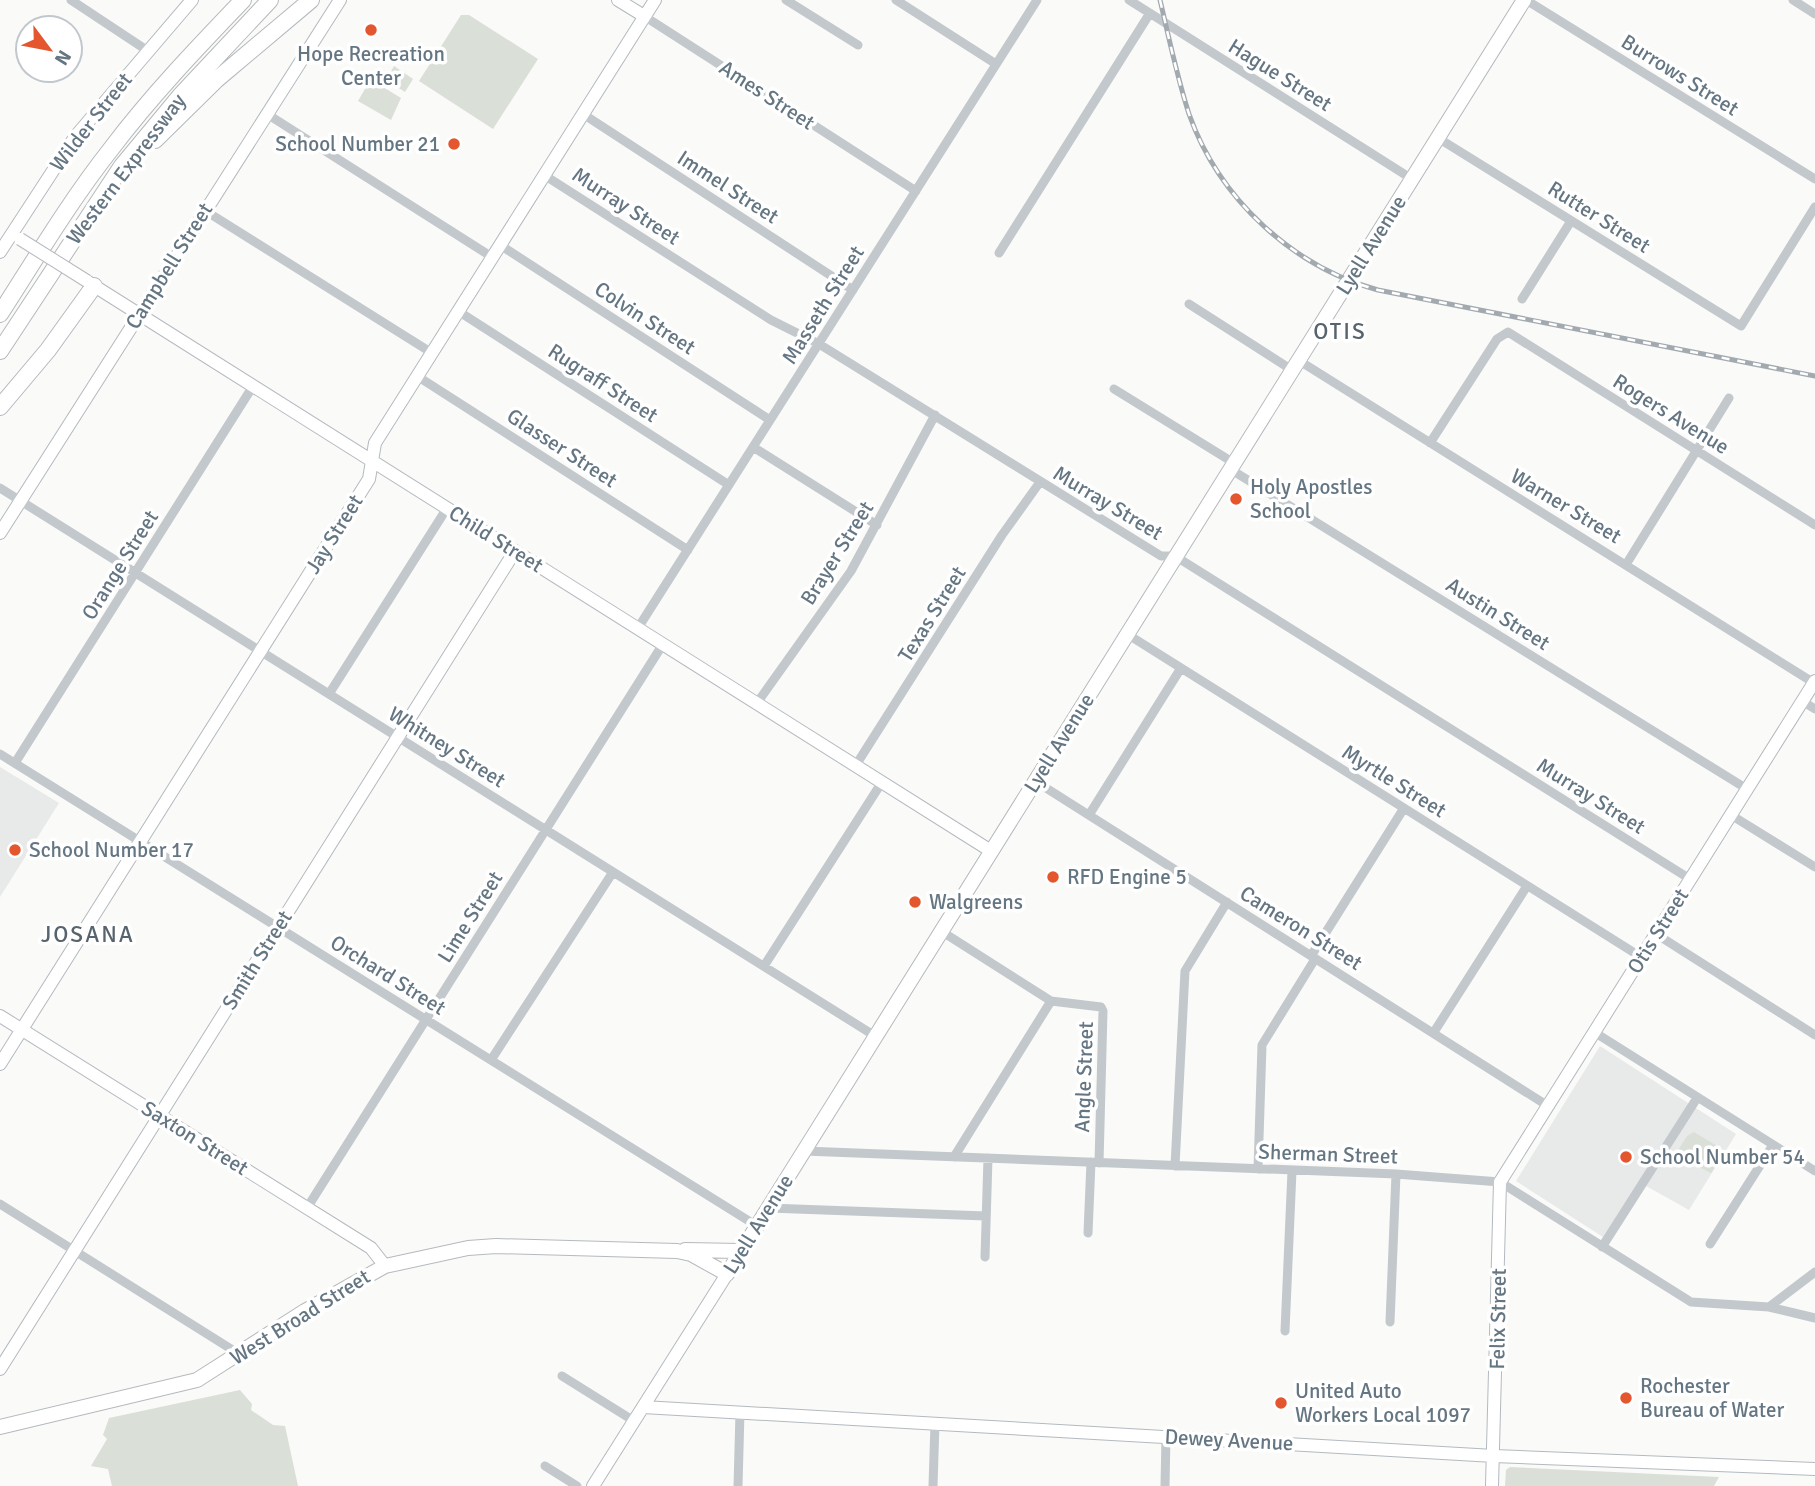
<svg xmlns="http://www.w3.org/2000/svg" width="1815" height="1486" viewBox="0 0 1815 1486" font-family="Signika,sans-serif">
<style>
.built{fill:#e8e9e9}
.green{fill:#dadfd7}
.lines{fill:none;stroke-linecap:round;stroke-linejoin:round}
.secondary-casing{stroke:#b3babf;stroke-width:14}
.primary-casing{stroke:#b5babe;stroke-width:16}
.highway-casing{stroke:#b4b9bd;stroke-width:18}
.street{stroke:#c3c8cc;stroke-width:9}
.secondary{stroke:#fff;stroke-width:12}
.primary{stroke:#fff;stroke-width:14}
.highway{stroke:#fff;stroke-width:16}
.rail-casing{stroke:#a2aab0;stroke-width:5}
.rail{stroke:#fff;stroke-width:2.5;stroke-dasharray:8;stroke-linecap:butt}
.secondary-bridge-casing{stroke:#b3babf;stroke-width:14;stroke-linecap:butt}
.secondary-bridge{stroke:#fff;stroke-width:12}
.poi-dot{fill:#e4572e;stroke:#fff;stroke-width:2.5}
.labels{text-anchor:middle;stroke-width:7;stroke-linejoin:round;paint-order:stroke}
.poi-label{font-size:21px;fill:#657683;stroke:#fff;text-anchor:start}
.street-label{font-size:21px;fill:#657683;stroke:#fff}
.neighbourhood-label{font-size:23px;letter-spacing:2px;fill:#57646e;stroke:#fff}
</style>
<rect width="100%" height="100%" fill="#fafaf8"/>
<path class="built" d="M 0,767 L 59,803 L 0,897 Z
M 1600,1046 L 1736,1134 L 1689,1210 L 1639,1182 L 1603,1237 L 1516,1181 Z"/>
<path class="green" d="M 461,15 L 469,15 L 538,59 L 493,129 L 419,81 Z
M 394,66 L 413,79 L 405,92 L 386,80 Z
M 373,81 L 401,98 L 391,120 L 358,101 L 369,82 Z
M 1694,1132 L 1725,1151 L 1711,1173 L 1675,1155 L 1687,1136 Z
M 240,1390 L 252,1404 L 251,1410 L 273,1425 L 285,1426 L 298,1486 L 112,1486 L 108,1469 L 91,1466 L 107,1439 L 103,1435 L 109,1418 Z
M 1510,1467 L 1719,1477 L 1714,1486 L 1505,1486 L 1506,1470 Z"/>
<g class="lines">
<defs>
<path id="secondary" d="M 618,0 L 644,16
M 0,252 L 75,137 L 192,0
M 88,282 L 991,851
M 0,533 L 340,0
M 0,1016 L 371,1248 L 385,1266
M 0,1064 L 369,479 L 375,443 L 655,0
M 0,1369 L 515,551
M 643,1407 L 1494,1456 L 1815,1469
M 593,1486 L 727,1274
M 1492,1486 L 1500,1182 L 1815,681"/>
<path id="primary" d="M 685,1250 L 741,1251
M 0,1427 L 197,1380 L 305,1311 L 385,1266 L 468,1248 L 496,1246 L 677,1251 L 691,1254 L 727,1274 L 1524,0"/>
<path id="highway" d="M 155,140 L 216,80 L 311,0
M 0,314 C 36,258 70,201 111,149 C 151,96 197,48 243,0
M 0,351 L 122,166 L 180,96 L 270,0
M 0,407 L 48,350 L 94,286"/>
</defs>
<use href="#secondary" class="secondary-casing"/>
<use href="#primary" class="primary-casing"/>
<use href="#highway" class="highway-casing"/>
<path class="street" d="M 71,0 L 148,51
M 786,0 L 858,45
M 896,0 L 996,64
M 1129,0 L 1412,179
M 1526,0 L 1815,179
M 1793,0 L 1815,14
M 644,16 L 916,191
M 267,114 L 492,257
M 583,114 L 853,290
M 1438,138 L 1741,326 L 1815,207
M 544,175 L 771,320 L 819,344 L 1161,556 L 1175,556 L 1690,879
M 204,210 L 432,353
M 500,245 L 770,420
M 999,253 L 1150,13
M 1522,299 L 1571,221
M 1189,304 L 1292,370
M 458,311 L 729,485
M 1298,360 L 1814,683
M 417,376 L 688,550
M 1114,389 L 1234,463
M 1430,443 L 1497,339 L 1508,332 L 1815,525
M 753,447 L 877,525
M 1230,469 L 1747,789
M 0,488 L 875,1036
M 1627,563 L 1729,398
M 638,628 L 1037,0
M 1127,634 L 1641,957
M 329,694 L 447,508
M 1802,701 L 1815,709
M 757,703 L 851,571 L 935,415
M 0,754 L 757,1226
M 15,763 L 253,386
M 856,765 L 1002,535 L 1040,482
M 1035,781 L 1548,1106
M 1089,815 L 1181,668
M 1731,815 L 1815,867
M 941,931 L 1051,1001 L 1101,1007 L 1103,1011 L 1099,1163
M 1656,934 L 1815,1035
M 1311,956 L 1404,808
M 764,966 L 882,782
M 1434,1032 L 1527,886
M 1594,1032 L 1815,1171
M 491,1060 L 613,872
M 804,1151 L 1396,1174 L 1500,1182 L 1691,1302 L 1769,1307 L 1815,1318
M 954,1157 L 1051,1001
M 1175,1166 L 1185,971 L 1227,902
M 1258,1169 L 1262,1045 L 1315,959
M 0,1204 L 239,1354
M 307,1208 L 663,644
M 769,1208 L 986,1216
M 1088,1233 L 1091,1162
M 1710,1244 L 1773,1145
M 1602,1247 L 1697,1098
M 985,1257 L 988,1158
M 1769,1307 L 1815,1272
M 1390,1322 L 1396,1174
M 1285,1331 L 1292,1171
M 562,1376 L 634,1421
M 545,1466 L 577,1486
M 738,1486 L 740,1412
M 933,1486 L 935,1423
M 1165,1486 L 1166,1436"/>
<use href="#secondary" class="secondary"/>
<use href="#primary" class="primary"/>
<use href="#highway" class="highway"/>
<defs>
<path id="rail" d="M 1160,0 C 1169,38 1177,77 1189,114 C 1219,199 1293,267 1378,290 L 1815,376"/>
</defs>
<use href="#rail" class="rail-casing"/>
<use href="#rail" class="rail"/>
<defs>
<path id="secondary-bridge" d="M 20,239 L 87,281"/>
</defs>
<use href="#secondary-bridge" class="secondary-bridge-casing"/>
<use href="#secondary-bridge" class="secondary-bridge"/>
</g>
<g class="poi-dot">
<circle cx="371" cy="30" r="7"/>
<circle cx="454" cy="144" r="7"/>
<circle cx="1236" cy="499" r="7"/>
<circle cx="15" cy="850" r="7"/>
<circle cx="1053" cy="877" r="7"/>
<circle cx="915" cy="902" r="7"/>
<circle cx="1626" cy="1157" r="7"/>
<circle cx="1626" cy="1398" r="7"/>
<circle cx="1281" cy="1403" r="7"/>
</g>
<g class="labels">
<g class="poi-label">
<text x="371" y="61" text-anchor="middle">Hope Recreation<tspan x="371" dy="24">Center</tspan></text>
<text x="440" y="151" text-anchor="end">School Number 21</text>
<text x="1250" y="494">Holy Apostles<tspan x="1250" dy="24">School</tspan></text>
<text x="29" y="857">School Number 17</text>
<text x="1067" y="884">RFD Engine 5</text>
<text x="929" y="909">Walgreens</text>
<text x="1640" y="1164">School Number 54</text>
<text x="1640" y="1393">Rochester<tspan x="1640" dy="24">Bureau of Water</tspan></text>
<text x="1295" y="1398">United Auto<tspan x="1295" dy="24">Workers Local 1097</tspan></text>
</g>
<g class="street-label">
<text transform="translate(1280 75) rotate(32)" y="7">Hague Street</text>
<text transform="translate(1680 75) rotate(32)" y="7">Burrows Street</text>
<text transform="translate(767 95) rotate(33)" y="7">Ames Street</text>
<text transform="translate(91 122) rotate(-52)" y="7">Wilder Street</text>
<text transform="translate(126 169) rotate(-53)" y="7">Western Expressway</text>
<text transform="translate(728 187) rotate(33)" y="7">Immel Street</text>
<text transform="translate(626 206) rotate(33)" y="7">Murray Street</text>
<text transform="translate(1599 217) rotate(32)" y="7">Rutter Street</text>
<text transform="translate(1371 245) rotate(-58)" y="7">Lyell Avenue</text>
<text transform="translate(169 266) rotate(-58)" y="7">Campbell Street</text>
<text transform="translate(823 305) rotate(-58)" y="7">Masseth Street</text>
<text transform="translate(645 318) rotate(33)" y="7">Colvin Street</text>
<text transform="translate(603 383) rotate(33)" y="7">Rugraff Street</text>
<text transform="translate(1671 414) rotate(32)" y="7">Rogers Avenue</text>
<text transform="translate(562 448) rotate(33)" y="7">Glasser Street</text>
<text transform="translate(1108 503) rotate(31)" y="7">Murray Street</text>
<text transform="translate(1566 506) rotate(31)" y="7">Warner Street</text>
<text transform="translate(334 534) rotate(-58)" y="7">Jay Street</text>
<text transform="translate(496 539) rotate(32)" y="7">Child Street</text>
<text transform="translate(837 553) rotate(-58)" y="7">Brayer Street</text>
<text transform="translate(120 565) rotate(-58)" y="7">Orange Street</text>
<text transform="translate(932 614) rotate(-58)" y="7">Texas Street</text>
<text transform="translate(1498 614) rotate(32)" y="7">Austin Street</text>
<text transform="translate(1059 743) rotate(-58)" y="7">Lyell Avenue</text>
<text transform="translate(447 747) rotate(32)" y="7">Whitney Street</text>
<text transform="translate(1394 781) rotate(32)" y="7">Myrtle Street</text>
<text transform="translate(1591 796) rotate(32)" y="7">Murray Street</text>
<text transform="translate(470 917) rotate(-58)" y="7">Lime Street</text>
<text transform="translate(1301 928) rotate(32)" y="7">Cameron Street</text>
<text transform="translate(1658 931) rotate(-58)" y="7">Otis Street</text>
<text transform="translate(257 960) rotate(-58)" y="7">Smith Street</text>
<text transform="translate(388 975) rotate(32)" y="7">Orchard Street</text>
<text transform="translate(1084 1077) rotate(-88)" y="7">Angle Street</text>
<text transform="translate(195 1138) rotate(32)" y="7">Saxton Street</text>
<text transform="translate(1328 1154) rotate(2)" y="7">Sherman Street</text>
<text transform="translate(758 1224) rotate(-58)" y="7">Lyell Avenue</text>
<text transform="translate(300 1317) rotate(-32)" y="7">West Broad Street</text>
<text transform="translate(1498 1319) rotate(-89)" y="7">Felix Street</text>
<text transform="translate(1229 1440) rotate(3)" y="7">Dewey Avenue</text>
</g>
<g class="neighbourhood-label">
<text x="1340" y="339">OTIS</text>
<text x="88" y="942">JOSANA</text>
</g>
</g>
<g transform="translate(49 49) rotate(122)"><circle r="33" fill="#ffffff" stroke="#c1c8cd" stroke-width="2"/>
<path d="M0-5L12 26L0 18L-12 26Z" fill="#e4572e"/>
<text y="-10" font-size="19" font-weight="bold" text-anchor="middle" fill="#657683">N</text>
</g>
</svg>
